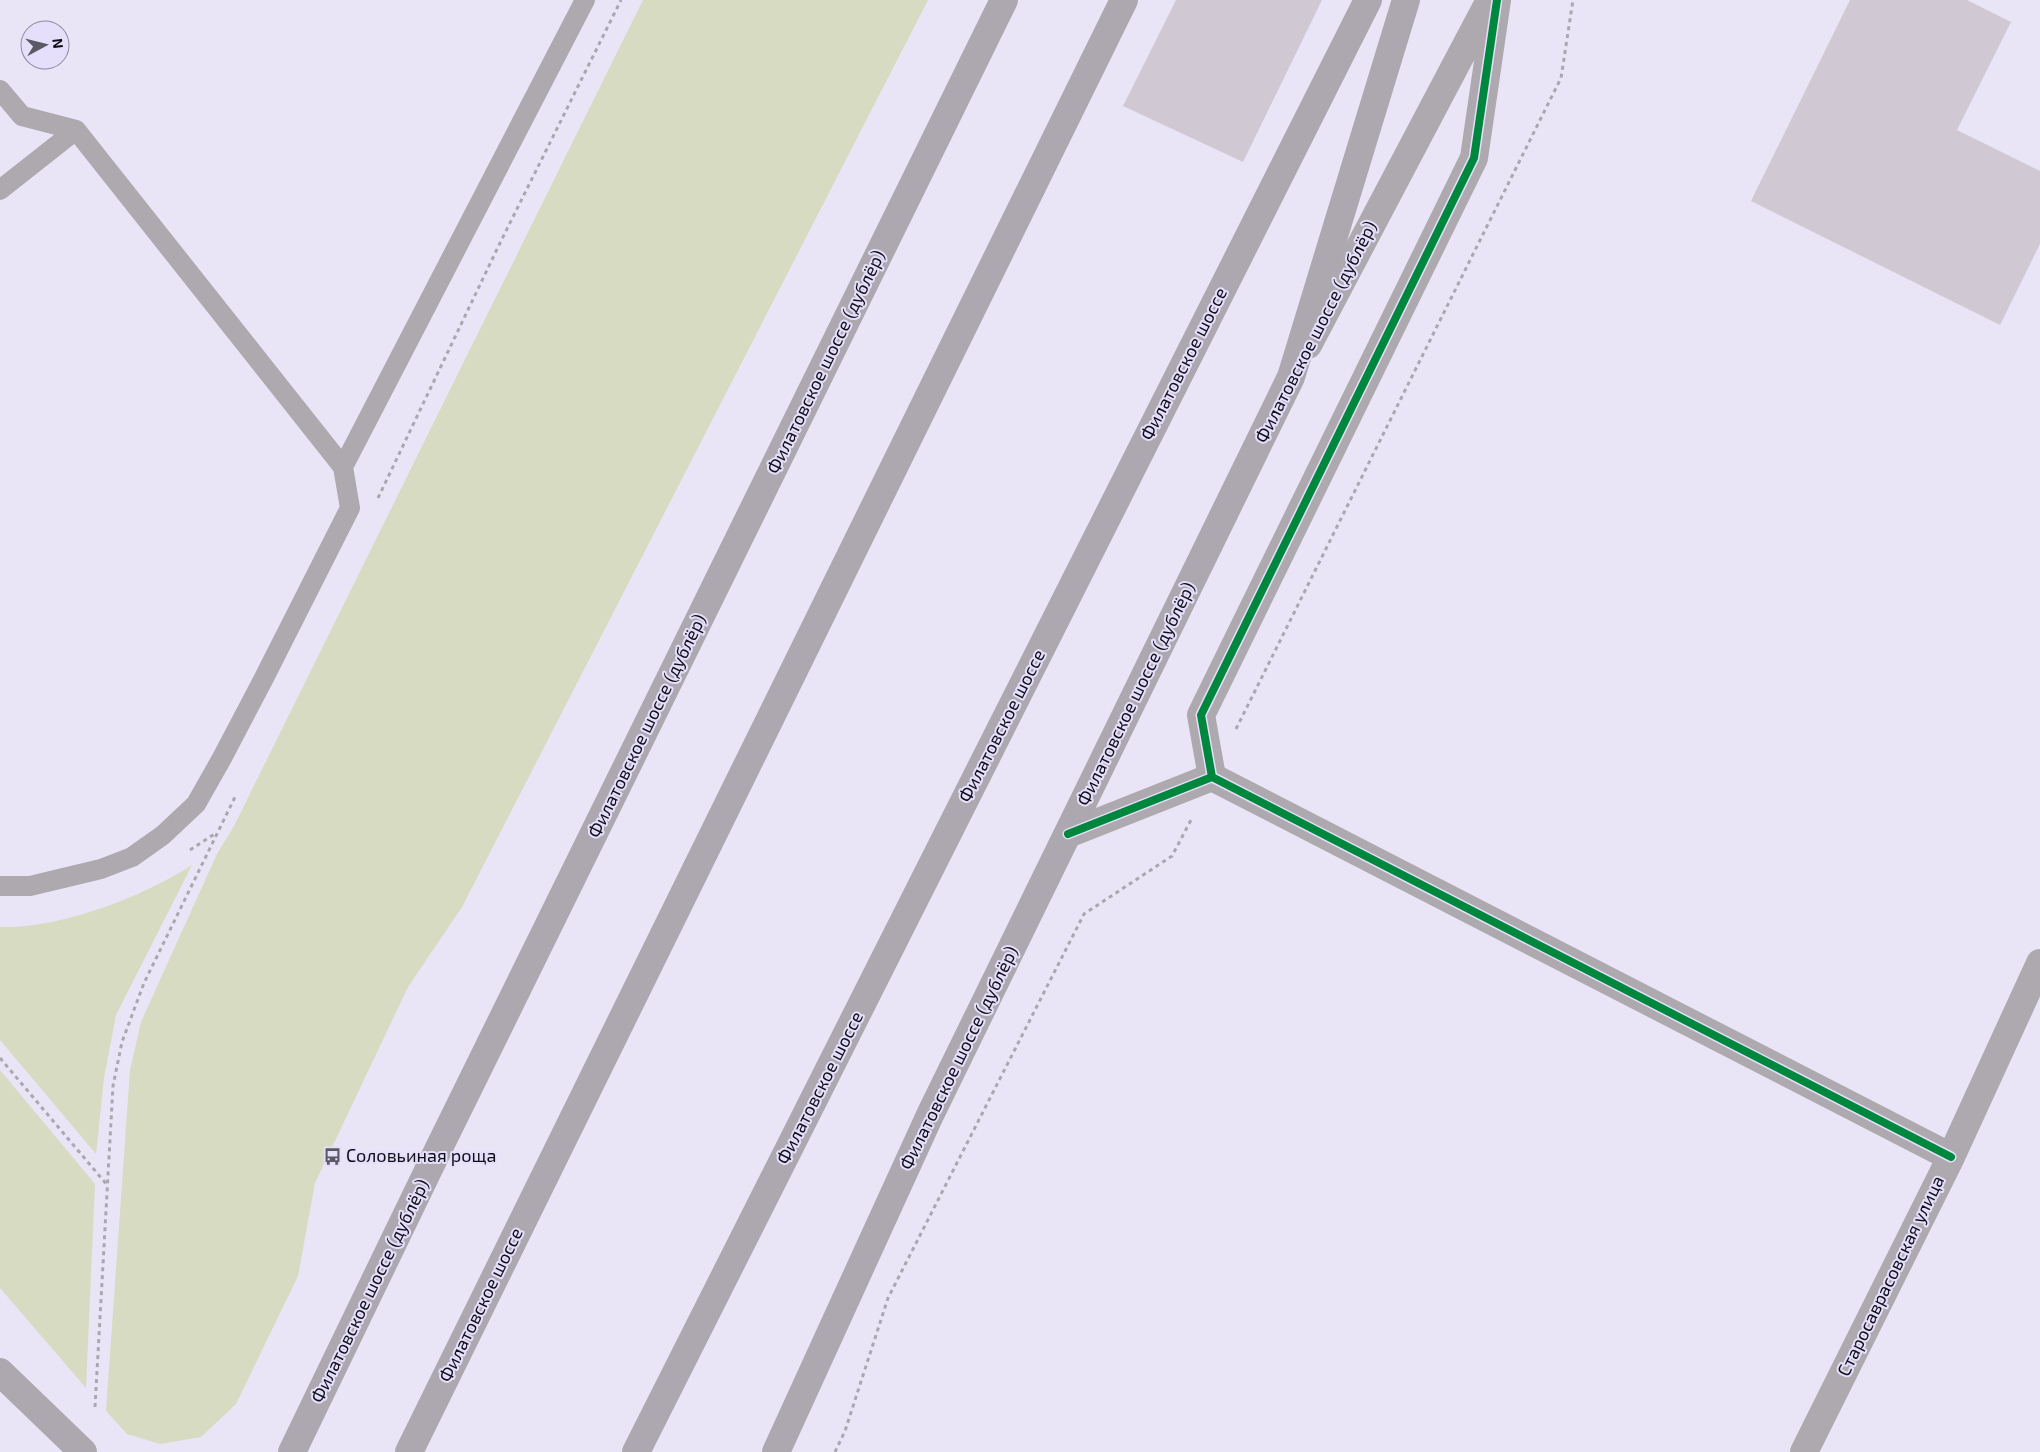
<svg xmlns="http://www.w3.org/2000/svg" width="2040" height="1452" viewBox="0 0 2040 1452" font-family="'Exo 2',sans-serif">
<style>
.green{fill:#d7dbc1}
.building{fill:#d0c8d3}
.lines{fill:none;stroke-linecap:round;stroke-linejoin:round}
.path{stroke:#aaa7af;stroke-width:3;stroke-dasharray:4 4;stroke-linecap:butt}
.service{stroke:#ada9af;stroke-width:20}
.minor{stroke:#ada9af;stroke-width:28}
.tertiary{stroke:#ada9af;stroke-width:28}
.secondary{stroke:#ada8af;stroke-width:28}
.cycleway-casing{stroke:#e5dffc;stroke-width:11}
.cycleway{stroke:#00873e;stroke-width:8}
.labels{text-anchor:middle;stroke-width:4;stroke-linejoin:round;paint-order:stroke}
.street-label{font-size:18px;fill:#0f0d16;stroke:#e5dffc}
.poi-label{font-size:18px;fill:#0f0d16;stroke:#e5dffc;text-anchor:start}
</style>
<rect width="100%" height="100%" fill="#e9e5f6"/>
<path class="green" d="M 643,0 L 928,0 L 462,907 L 408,987 L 315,1183 L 298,1276 L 236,1404 L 201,1437 L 160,1444 L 127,1434 L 106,1411 L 130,1070 L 141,1022 L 217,854 L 234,826 Z
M 192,865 L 116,1015 L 104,1078 L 96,1154 L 0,1040 L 0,927 C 59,929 143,897 192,865 Z
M 0,1070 L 95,1184 L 86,1388 L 0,1288 Z"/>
<path class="building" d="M 1176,0 L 1322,0 L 1243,162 L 1123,106 Z
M 1850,0 L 1967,0 L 2011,22 L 1957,130 L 2040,171 L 2040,244 L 2000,325 L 1751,201 Z"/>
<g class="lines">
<path class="path" d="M 378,498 L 499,245 L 621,0
M 1236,729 L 1561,78 L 1573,0
M 190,850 L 216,833
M 0,1058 L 108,1186
M 95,1407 L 113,1086 L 122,1042 L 144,983 L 235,797
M 835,1452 L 845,1431 L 888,1298 L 1084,914 L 1172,856 L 1191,820"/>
<path class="service" d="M 0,90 L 22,116 L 76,130 L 343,467
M 0,190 L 76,130
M 0,886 L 30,886 L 101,869 L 132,857 L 163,835 L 196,804 L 222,758 L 265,676 L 350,508 L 343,467 L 585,0"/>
<path class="minor" d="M 1212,777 L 1951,1157
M 1804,1452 L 1951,1157 L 2040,963"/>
<path class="tertiary" d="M 1308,345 L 1490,0
M 1068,834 L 1212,777 L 1201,715 L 1474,158 L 1497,0"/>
<path class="secondary" d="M 0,1372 L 83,1452
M 292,1452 L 438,1150 L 1004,0
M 409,1452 L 1124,0
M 636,1452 L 1368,0
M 776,1452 L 930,1115 L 1291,377 L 1406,0"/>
<defs>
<path id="cycleway" d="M 1212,777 L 1201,715 L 1474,158 L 1497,0
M 1068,834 L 1212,777 L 1951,1157"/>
</defs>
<use href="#cycleway" class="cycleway-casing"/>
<use href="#cycleway" class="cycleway"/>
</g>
<defs>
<symbol id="bus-bare" viewBox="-9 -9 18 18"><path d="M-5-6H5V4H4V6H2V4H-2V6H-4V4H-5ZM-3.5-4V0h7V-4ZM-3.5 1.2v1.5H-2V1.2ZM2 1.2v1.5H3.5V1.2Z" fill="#5b5964" stroke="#e5dffc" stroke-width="2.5" paint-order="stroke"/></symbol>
</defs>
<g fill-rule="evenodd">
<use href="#bus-bare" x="320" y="1144" width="25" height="25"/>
</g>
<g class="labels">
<g class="street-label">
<text transform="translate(1316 332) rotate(-63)" y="6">Филатовское шоссе (дублёр)</text>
<text transform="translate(826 362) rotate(-64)" y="6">Филатовское шоссе (дублёр)</text>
<text transform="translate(1184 364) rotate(-63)" y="6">Филатовское шоссе</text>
<text transform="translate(1136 694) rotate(-64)" y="6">Филатовское шоссе (дублёр)</text>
<text transform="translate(647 726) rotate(-64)" y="6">Филатовское шоссе (дублёр)</text>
<text transform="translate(1002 726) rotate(-63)" y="6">Филатовское шоссе</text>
<text transform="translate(959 1058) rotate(-64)" y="6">Филатовское шоссе (дублёр)</text>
<text transform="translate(820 1088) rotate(-63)" y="6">Филатовское шоссе</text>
<text transform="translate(1891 1276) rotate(-64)" y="6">Старосаврасовская улица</text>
<text transform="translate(370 1291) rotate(-64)" y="6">Филатовское шоссе (дублёр)</text>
<text transform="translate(481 1305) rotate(-64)" y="6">Филатовское шоссе</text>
</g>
<g class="poi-label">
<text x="346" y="1162">Соловьиная роща</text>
</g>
</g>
<g transform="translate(45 45) rotate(83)"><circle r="24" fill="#e5dffc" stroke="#8f8ba0"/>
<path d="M0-4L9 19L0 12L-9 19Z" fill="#5b5964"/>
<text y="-8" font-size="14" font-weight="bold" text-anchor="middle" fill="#0f0d16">N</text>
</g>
</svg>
